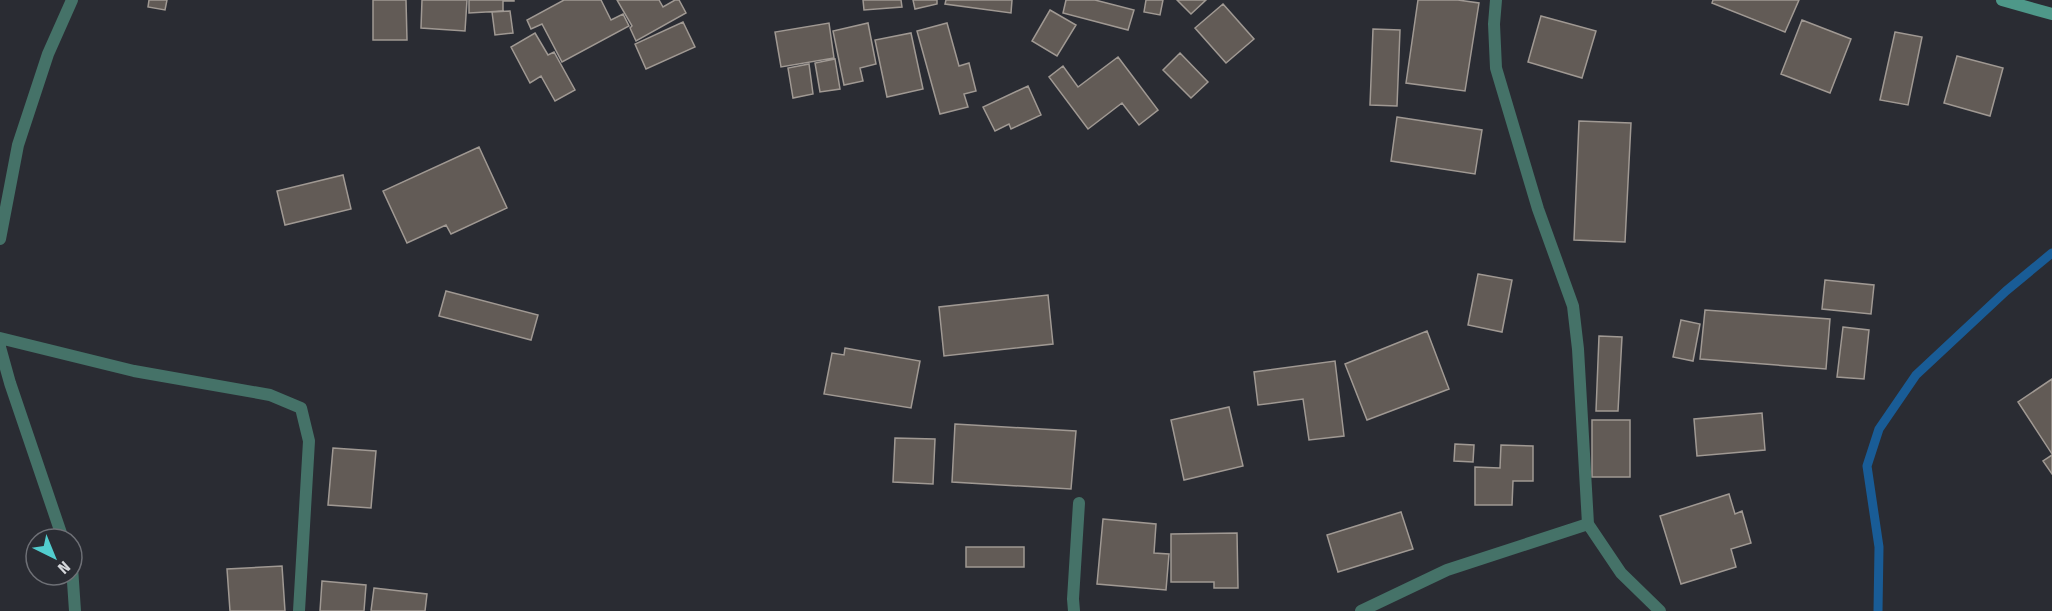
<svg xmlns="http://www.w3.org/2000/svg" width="2052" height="611" viewBox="0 0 2052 611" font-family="'Fira Sans Condensed',sans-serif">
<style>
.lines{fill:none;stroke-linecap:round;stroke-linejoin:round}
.stream{stroke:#195c96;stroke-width:9}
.building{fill:#625b56;stroke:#a09993;stroke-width:1.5}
.street{stroke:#457268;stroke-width:12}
.secondary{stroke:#4e9889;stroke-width:12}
</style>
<rect width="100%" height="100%" fill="#2a2c33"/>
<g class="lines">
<path class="stream" d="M 1878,611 L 1879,547 L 1867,466 L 1879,429 L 1916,375 L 2006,291 L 2052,253"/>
</g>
<path class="building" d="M 149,0 L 167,0 L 165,10 L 148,7 Z
M 373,0 L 406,0 L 407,40 L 373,40 Z
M 422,0 L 467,0 L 465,31 L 421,28 Z
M 469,0 L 514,0 L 514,1 L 503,1 L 503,11 L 469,13 Z
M 564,0 L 601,0 L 611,20 L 623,14 L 629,26 L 562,62 L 542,24 L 531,29 L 527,20 Z
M 617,0 L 659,0 L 663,7 L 675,0 L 679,0 L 686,13 L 636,41 L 630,28 L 632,26 Z
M 863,0 L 901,0 L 902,7 L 864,10 Z
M 913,0 L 937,0 L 937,4 L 915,9 Z
M 946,0 L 1012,0 L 1011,13 L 945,4 Z
M 1066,0 L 1095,0 L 1134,10 L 1128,30 L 1063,13 Z
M 1146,0 L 1163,0 L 1160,15 L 1144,12 Z
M 1177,0 L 1206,0 L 1191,14 Z
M 1418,0 L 1458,0 L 1479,3 L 1465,91 L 1406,83 Z
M 1713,0 L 1799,0 L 1785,32 L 1712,3 Z
M 1223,4 L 1254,39 L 1226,63 L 1195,28 Z
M 1050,10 L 1076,25 L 1057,56 L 1032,41 Z
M 510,11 L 513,33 L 495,35 L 492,12 Z
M 1541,16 L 1596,31 L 1582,78 L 1528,62 Z
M 1802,20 L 1851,39 L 1830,93 L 1781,74 Z
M 683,22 L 695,47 L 646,69 L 635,44 Z
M 829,23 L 834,58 L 781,67 L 775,32 Z
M 868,23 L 876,64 L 860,68 L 863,81 L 844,85 L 833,31 Z
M 947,23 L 959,66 L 969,63 L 976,91 L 964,94 L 968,107 L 940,114 L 917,31 Z
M 1373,29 L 1400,30 L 1397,106 L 1370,105 Z
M 1895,32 L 1922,37 L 1908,105 L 1880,100 Z
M 535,33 L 548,55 L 554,52 L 575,90 L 555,101 L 541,76 L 530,83 L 511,47 Z
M 911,33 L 923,89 L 887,97 L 875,40 Z
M 1180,53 L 1208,82 L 1191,98 L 1163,70 Z
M 1957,56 L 2003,68 L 1990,116 L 1944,103 Z
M 1118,57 L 1158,110 L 1139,125 L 1122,103 L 1088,129 L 1049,77 L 1063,66 L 1078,87 Z
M 835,59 L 840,89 L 820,92 L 815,63 Z
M 809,64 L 813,94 L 793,98 L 788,68 Z
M 1028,86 L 1041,115 L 1011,129 L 1009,124 L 995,131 L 983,107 Z
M 1397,117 L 1482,130 L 1475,174 L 1391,161 Z
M 1579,121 L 1631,123 L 1625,242 L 1574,240 Z
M 479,147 L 507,208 L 451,234 L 446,225 L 407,243 L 383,191 Z
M 343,175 L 351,209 L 285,225 L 277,191 Z
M 1478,274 L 1512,280 L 1502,332 L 1468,325 Z
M 1825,280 L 1874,285 L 1871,314 L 1822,309 Z
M 446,291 L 538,315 L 531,340 L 439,316 Z
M 1048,295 L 1053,344 L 944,356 L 939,307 Z
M 1705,310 L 1830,319 L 1826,369 L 1700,359 Z
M 1681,320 L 1700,324 L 1693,361 L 1673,357 Z
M 1843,327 L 1869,330 L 1864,379 L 1837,377 Z
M 1427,331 L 1449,389 L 1367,420 L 1345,364 Z
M 1599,336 L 1622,337 L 1618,411 L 1596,411 Z
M 845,348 L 920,361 L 911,408 L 824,394 L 832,353 L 844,355 Z
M 1335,361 L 1344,436 L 1309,440 L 1303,399 L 1258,405 L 1254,372 Z
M 2052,379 L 2052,454 L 2018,402 Z
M 1229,407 L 1243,466 L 1184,480 L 1171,420 Z
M 1762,413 L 1765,450 L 1697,456 L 1694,419 Z
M 1592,420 L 1630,420 L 1630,477 L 1592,477 Z
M 955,424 L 1076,431 L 1071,489 L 952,482 Z
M 895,438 L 935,439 L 933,484 L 893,482 Z
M 1455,444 L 1474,445 L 1473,462 L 1454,461 Z
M 1501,445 L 1533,446 L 1533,481 L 1513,481 L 1512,505 L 1475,505 L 1475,467 L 1500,468 Z
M 333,448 L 376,451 L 371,508 L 328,505 Z
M 2052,455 L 2052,474 L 2043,461 Z
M 1729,494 L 1735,514 L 1742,511 L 1751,543 L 1731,549 L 1736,567 L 1681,584 L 1660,516 Z
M 1401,512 L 1413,549 L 1338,572 L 1327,535 Z
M 1103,519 L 1156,524 L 1154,553 L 1169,554 L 1166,590 L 1097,584 Z
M 1237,533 L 1238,588 L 1214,588 L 1214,582 L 1171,582 L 1171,534 Z
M 966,547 L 1024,547 L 1024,567 L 966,567 Z
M 282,566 L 285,611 L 230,611 L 227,569 Z
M 322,581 L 366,585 L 364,611 L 320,611 Z
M 374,588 L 427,594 L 425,611 L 371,611 Z"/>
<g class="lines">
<path class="street" d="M 1496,0 L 1494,24 L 1496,68 L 1538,209 L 1573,306 L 1578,349 L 1588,524 L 1621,573 L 1660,611
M 0,239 L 18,145 L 48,54 L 72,0
M 0,338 L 134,371 L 270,395 L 301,408 L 309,441 L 299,611
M 0,347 L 10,383 L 63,539
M 72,567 L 75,611
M 1074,611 L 1073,599 L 1079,503
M 1361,611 L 1447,570 L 1588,524"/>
<path class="secondary" d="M 2002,0 L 2052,14"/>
</g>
<g transform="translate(54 557) rotate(137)"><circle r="28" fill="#2a2c33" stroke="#6e7076" stroke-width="1.5"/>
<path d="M0-4.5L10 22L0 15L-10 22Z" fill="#52cdce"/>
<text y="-9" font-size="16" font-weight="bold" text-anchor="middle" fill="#d5d7db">N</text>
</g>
</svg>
